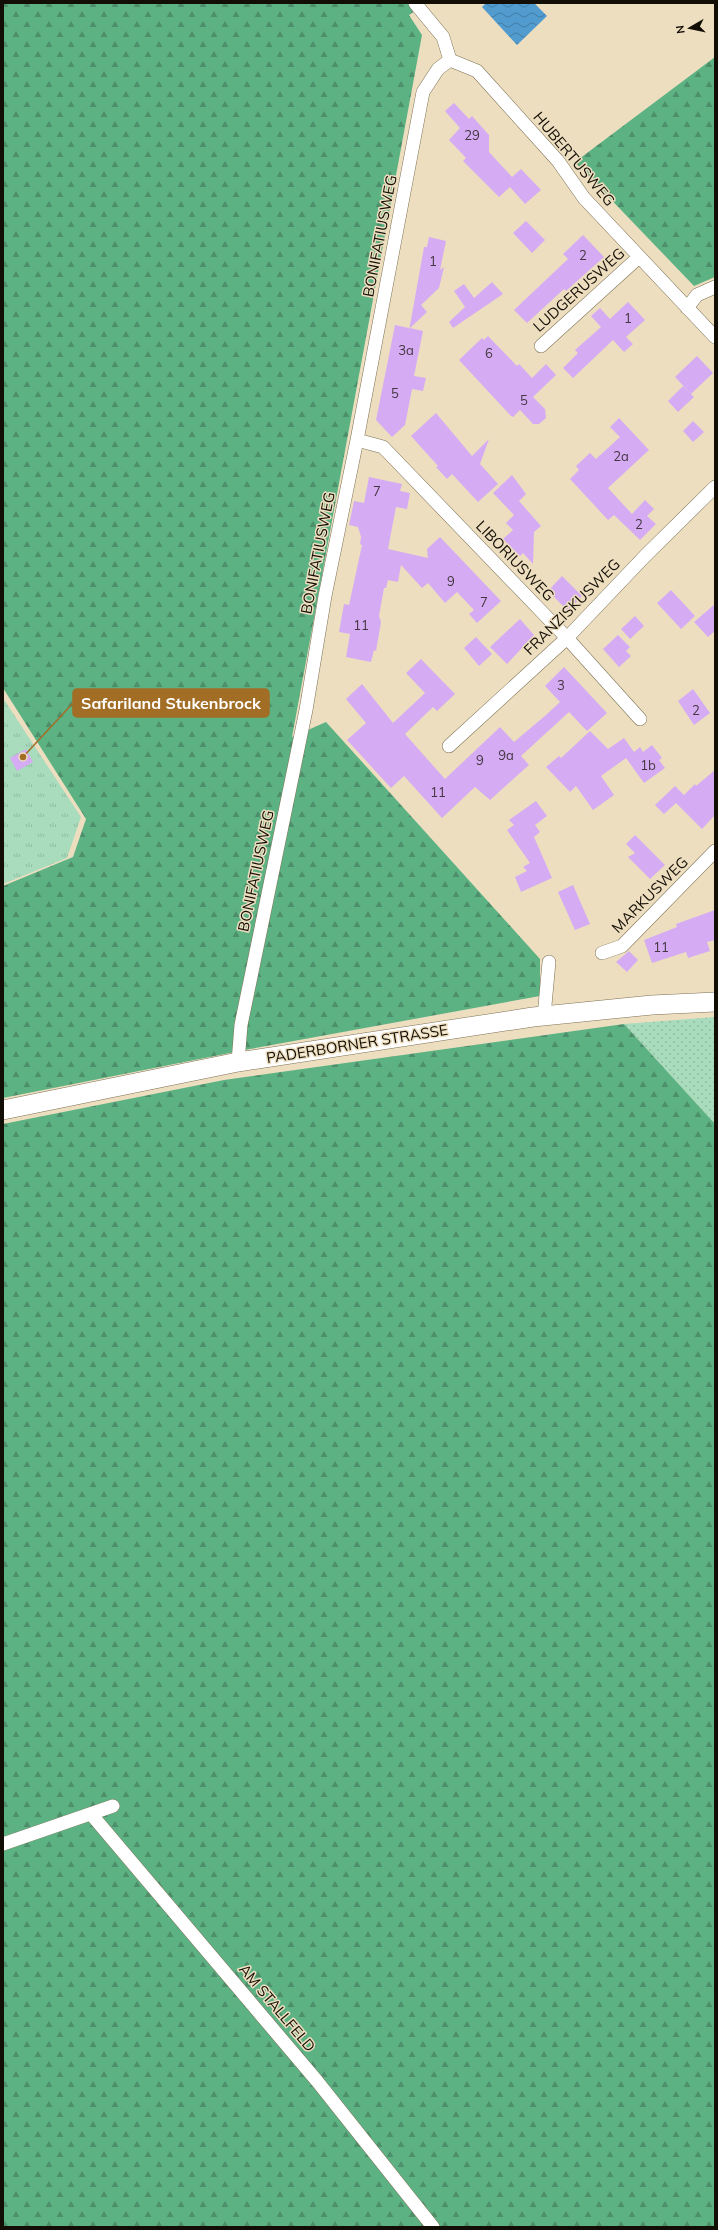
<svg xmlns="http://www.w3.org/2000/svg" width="718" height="2230" viewBox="0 0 718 2230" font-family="Mulish,sans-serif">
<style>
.grass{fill:url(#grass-dots)}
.forest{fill:url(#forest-firs)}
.park{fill:url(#park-tufts)}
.water{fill:url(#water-waves)}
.building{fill:#d5acf3}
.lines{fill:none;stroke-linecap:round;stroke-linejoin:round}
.street-casing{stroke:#7e7256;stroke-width:14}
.secondary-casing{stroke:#7e7256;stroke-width:20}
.street{stroke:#fff;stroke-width:13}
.secondary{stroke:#fff;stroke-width:19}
.labels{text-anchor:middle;stroke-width:3;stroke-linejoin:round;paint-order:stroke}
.number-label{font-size:13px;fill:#443640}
.street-label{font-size:15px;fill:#130e05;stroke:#eddec0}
.leader{fill:none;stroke:#a26e26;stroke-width:1.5}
.callout-dot{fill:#a26e26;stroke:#eddec0;stroke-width:1.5}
.callout{fill:#a26e26;stroke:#a26e26;stroke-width:1.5}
.callout-label{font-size:16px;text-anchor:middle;font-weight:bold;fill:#fff}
</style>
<defs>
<pattern id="grass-dots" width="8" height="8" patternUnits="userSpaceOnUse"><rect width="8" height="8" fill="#a8dcbd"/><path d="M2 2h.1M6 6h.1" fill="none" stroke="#90bca1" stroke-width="1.8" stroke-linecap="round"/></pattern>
<pattern id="forest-firs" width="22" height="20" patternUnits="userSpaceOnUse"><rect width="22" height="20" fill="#5db284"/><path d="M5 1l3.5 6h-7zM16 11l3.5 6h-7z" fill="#4c8f6a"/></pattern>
<pattern id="park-tufts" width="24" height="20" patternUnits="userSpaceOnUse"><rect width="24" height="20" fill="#a8dcbd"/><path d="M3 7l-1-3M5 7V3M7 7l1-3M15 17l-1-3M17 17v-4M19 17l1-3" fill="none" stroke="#90bca1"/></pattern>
<pattern id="water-waves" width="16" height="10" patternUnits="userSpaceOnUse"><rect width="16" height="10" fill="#519bcf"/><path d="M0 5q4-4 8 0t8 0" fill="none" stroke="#427da6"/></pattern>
</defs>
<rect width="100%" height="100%" fill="#eddec0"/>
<path class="grass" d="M 715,1017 L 715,1124 L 624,1024 Z"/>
<path class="forest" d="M 3,3 L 427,3 L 409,15 L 422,35 L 292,737 L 326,722 L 540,959 L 540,996 L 250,1049 L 3,1098 L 3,886 L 73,857 L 86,819 L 3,688 Z
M 715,57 L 715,277 L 694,286 L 575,162 Z
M 624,1024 L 715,1124 L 715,2227 L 3,2227 L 3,1124 L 224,1080 Z"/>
<path class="park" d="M 3,698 L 81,817 L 67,858 L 3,884 Z"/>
<path class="water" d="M 486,3 L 534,3 L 547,16 L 517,45 L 482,7 Z"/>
<path class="building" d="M 454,103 L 469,119 L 472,116 L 489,135 L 489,152 L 512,177 L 521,169 L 541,190 L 525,204 L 510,187 L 499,197 L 463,161 L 466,158 L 449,140 L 460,128 L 445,111 Z
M 526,221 L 545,240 L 532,253 L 513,233 Z
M 583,235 L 604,257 L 566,291 L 564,289 L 527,323 L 514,310 L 568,259 L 563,254 Z
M 429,237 L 446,241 L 440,270 L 444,267 L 439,288 L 421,305 L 427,312 L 410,328 L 423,331 L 414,376 L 426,378 L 423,391 L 412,389 L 405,425 L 392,437 L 376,420 L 395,325 L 409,328 L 409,331 L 424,247 L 427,247 Z
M 492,282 L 503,294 L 453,328 L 449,322 L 465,307 L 454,291 L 464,284 L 474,298 Z
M 628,302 L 645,320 L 626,337 L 633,344 L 624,352 L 613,340 L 573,378 L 563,368 L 578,353 L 575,350 L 601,327 L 591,316 L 600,308 L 610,319 Z
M 488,336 L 517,366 L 519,364 L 532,378 L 546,364 L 556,375 L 533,397 L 545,409 L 546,418 L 539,424 L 533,424 L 520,410 L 513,417 L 511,416 L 459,360 L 482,338 L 484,340 Z
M 697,356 L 713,373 L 691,394 L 675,377 Z
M 683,386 L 694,397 L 678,412 L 668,401 Z
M 436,413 L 472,456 L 489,439 L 480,464 L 498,484 L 478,502 L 452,474 L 447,479 L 436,467 L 438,466 L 411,436 Z
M 619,418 L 649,450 L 608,488 L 632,514 L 645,500 L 654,509 L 647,516 L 656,524 L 640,540 L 614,515 L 608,520 L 570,479 L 579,470 L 576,466 L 590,453 L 596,459 L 620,437 L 610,427 Z
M 693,421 L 704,432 L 693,442 L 683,431 Z
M 512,475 L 526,494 L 519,501 L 541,526 L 534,532 L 533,564 L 523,553 L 520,556 L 503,539 L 513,530 L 506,523 L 514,515 L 493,493 Z
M 369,477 L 402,484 L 400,491 L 410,493 L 407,509 L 396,507 L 388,549 L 428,558 L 427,549 L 440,537 L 501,601 L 477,623 L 469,614 L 474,610 L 457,592 L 445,603 L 428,583 L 422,588 L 401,565 L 398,582 L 388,580 L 386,588 L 384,588 L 379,616 L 381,622 L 376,651 L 374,650 L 371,662 L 346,657 L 350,634 L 339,632 L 344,604 L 349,605 L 362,545 L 360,544 L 361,537 L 358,527 L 349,525 L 354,501 L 364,503 Z
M 562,576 L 582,596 L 568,611 L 548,591 Z
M 671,590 L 695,616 L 681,629 L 657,603 Z
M 715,604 L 715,631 L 708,637 L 694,622 Z
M 635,616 L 644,626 L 630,639 L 621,629 Z
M 520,619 L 534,635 L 507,664 L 490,647 Z
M 618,635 L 630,647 L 626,651 L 631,656 L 619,667 L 603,649 Z
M 476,637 L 492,654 L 479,666 L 464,648 Z
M 421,659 L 455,694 L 437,711 L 433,707 L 405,734 L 445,779 L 500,727 L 514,742 L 546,715 L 560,702 L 545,686 L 564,667 L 607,713 L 587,731 L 569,712 L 521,756 L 529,765 L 490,800 L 475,787 L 442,818 L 404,776 L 391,788 L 347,740 L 366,723 L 346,699 L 362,684 L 393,723 L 425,693 L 406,673 Z
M 693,689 L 710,713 L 694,725 L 678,701 Z
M 590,731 L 608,749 L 624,738 L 634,752 L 640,747 L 643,752 L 652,745 L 662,758 L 659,760 L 665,768 L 644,783 L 626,758 L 601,776 L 614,795 L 593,810 L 576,786 L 570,792 L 546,767 L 559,756 L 561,758 Z
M 26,749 L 33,762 L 17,771 L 10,758 Z
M 715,770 L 715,815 L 702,829 L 676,803 L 664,814 L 655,805 L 675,786 L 684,795 L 695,784 L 696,786 Z
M 536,801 L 547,816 L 535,825 L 540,832 L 534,837 L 552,878 L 521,892 L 515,877 L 527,871 L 523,867 L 530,863 L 507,830 L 514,825 L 509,820 Z
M 635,835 L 665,865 L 650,879 L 628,857 L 635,853 L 626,844 Z
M 573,885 L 590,924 L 575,930 L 558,892 Z
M 715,910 L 715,940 L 707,942 L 710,951 L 688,958 L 686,952 L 652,963 L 644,940 L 677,927 L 676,924 Z
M 629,951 L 638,960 L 627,972 L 616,962 Z"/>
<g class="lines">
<defs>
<path id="street" d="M 415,3 L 443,37 L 450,60 L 477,71 L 558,161 L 584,198 L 715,337
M 687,308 L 697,295 L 715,287
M 541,346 L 639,257
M 357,440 L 383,447 L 567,638 L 640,719
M 449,746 L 567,638 L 645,556 L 715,487
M 602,953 L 622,946 L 715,851
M 544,1016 L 549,962
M 238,1062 L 241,1025 L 306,710 L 325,596 L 357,440 L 423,92 L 438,69 L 450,60
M 91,1814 L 317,2081 L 433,2227
M 3,1844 L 113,1806"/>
<path id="secondary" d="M 3,1110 L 238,1062 L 533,1017 L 652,1005 L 715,1002"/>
</defs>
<use href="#street" class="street-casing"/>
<use href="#secondary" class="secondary-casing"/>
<use href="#street" class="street"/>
<use href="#secondary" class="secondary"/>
</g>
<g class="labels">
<g class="number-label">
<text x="472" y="140">29</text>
<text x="583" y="260">2</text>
<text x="433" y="266">1</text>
<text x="628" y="323">1</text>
<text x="406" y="355">3a</text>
<text x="489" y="358">6</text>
<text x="395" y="398">5</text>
<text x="524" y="405">5</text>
<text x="621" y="461">2a</text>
<text x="377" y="496">7</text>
<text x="639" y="529">2</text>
<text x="451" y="586">9</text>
<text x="484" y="607">7</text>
<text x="361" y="630">11</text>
<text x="561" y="690">3</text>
<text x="696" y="715">2</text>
<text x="506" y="760">9a</text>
<text x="480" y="765">9</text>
<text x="648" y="770">1b</text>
<text x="438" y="797">11</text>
<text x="661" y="952">11</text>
</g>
<g class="street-label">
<text transform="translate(574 159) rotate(50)" y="5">HUBERTUSWEG</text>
<text transform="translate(380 236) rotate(-79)" y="5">BONIFATIUSWEG</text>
<text transform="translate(579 290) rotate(-42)" y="5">LUDGERUSWEG</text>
<text transform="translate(318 553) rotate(-79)" y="5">BONIFATIUSWEG</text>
<text transform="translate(515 561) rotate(46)" y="5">LIBORIUSWEG</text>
<text transform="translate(572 607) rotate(-45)" y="5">FRANZISKUSWEG</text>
<text transform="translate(256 871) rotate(-78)" y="5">BONIFATIUSWEG</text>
<text transform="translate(650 895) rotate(-45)" y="5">MARKUSWEG</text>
<text transform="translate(357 1044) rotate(-9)" y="5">PADERBORNER STRASSE</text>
<text transform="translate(277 2008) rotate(50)" y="5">AM STALLFELD</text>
</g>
</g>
<path class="leader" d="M23 757L73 703"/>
<circle class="callout-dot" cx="23" cy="757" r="4"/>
<rect class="callout" x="73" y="689" width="196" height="28" rx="4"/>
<g class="callout-label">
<text x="171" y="709">Safariland Stukenbrock</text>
</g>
<rect width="718" height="2230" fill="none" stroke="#130e05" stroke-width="8"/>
<g transform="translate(690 28) rotate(261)" stroke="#eddec0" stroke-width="3" paint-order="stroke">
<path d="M0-3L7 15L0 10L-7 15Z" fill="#130e05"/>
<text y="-6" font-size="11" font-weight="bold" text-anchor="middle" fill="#130e05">N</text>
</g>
</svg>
